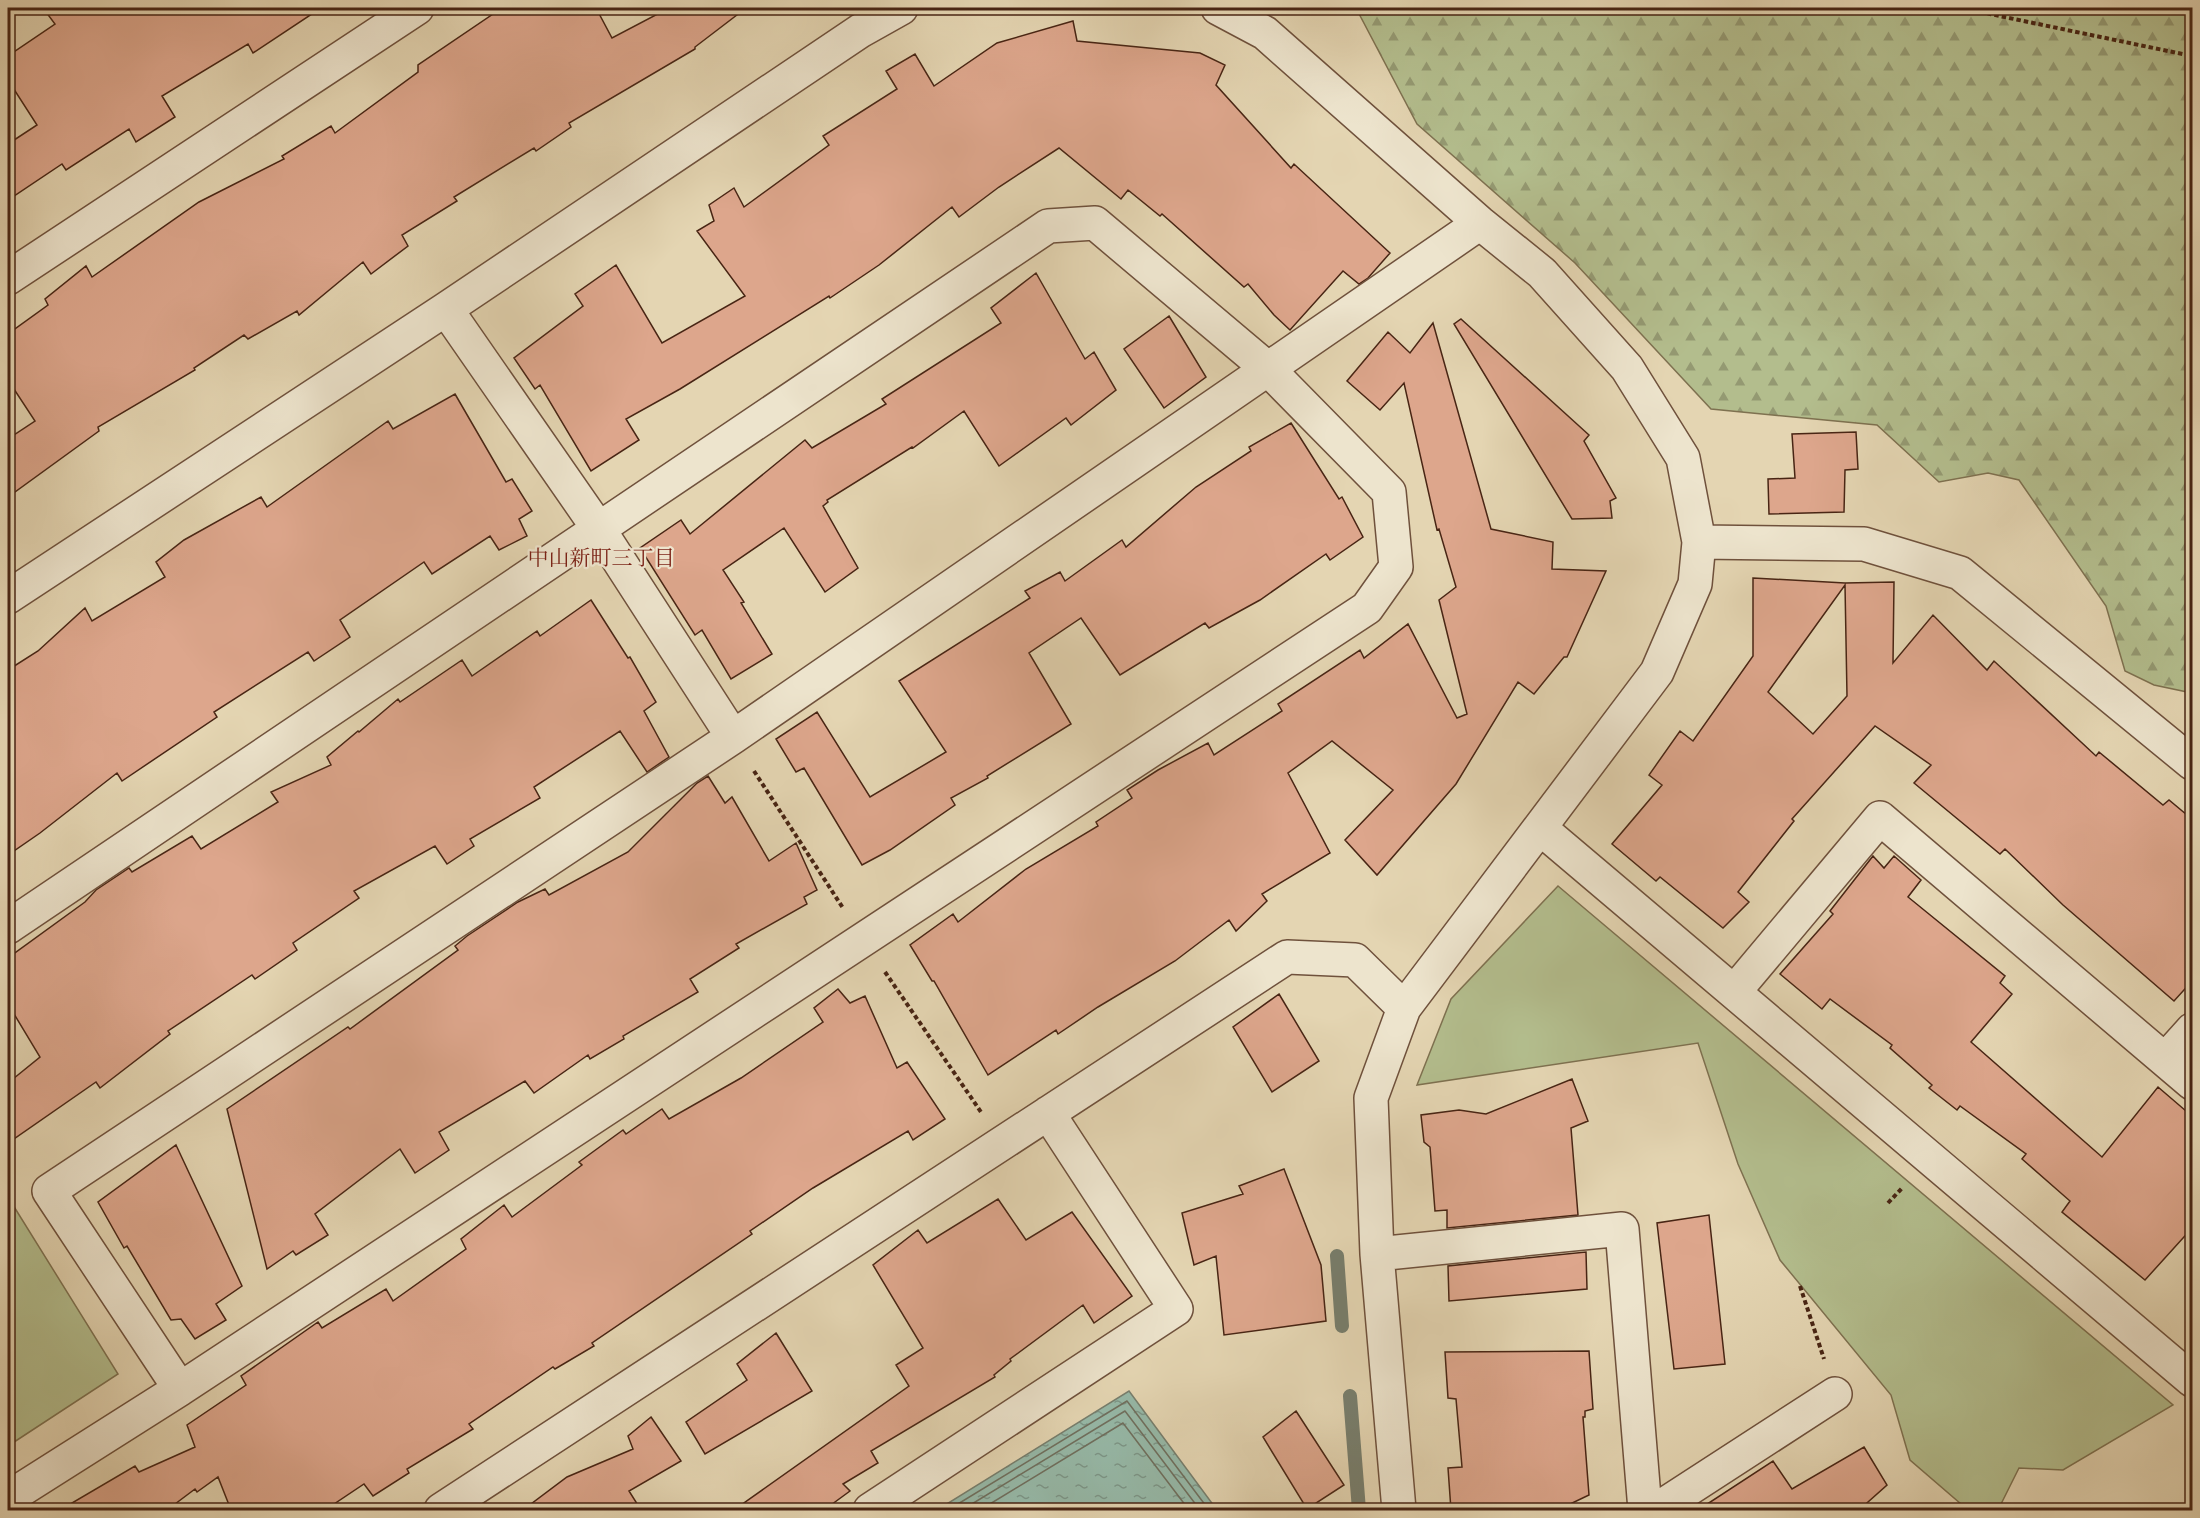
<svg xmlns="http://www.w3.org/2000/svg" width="2200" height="1518" viewBox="0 0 2200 1518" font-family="'IM FELL French Canon','Noto Serif JP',serif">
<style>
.forest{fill:url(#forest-firs);stroke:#7e7150;stroke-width:1.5}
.green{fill:#b3bd8d;stroke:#7e7150;stroke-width:1.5}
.water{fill:url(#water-ripples);stroke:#777e6d;stroke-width:1.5}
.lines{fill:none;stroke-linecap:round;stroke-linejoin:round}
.shore{stroke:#6f6f5e;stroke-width:1.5}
.stream{stroke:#777e6d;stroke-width:14}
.building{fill:#dda68c;stroke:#482514;stroke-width:1.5;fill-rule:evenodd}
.minor-casing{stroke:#6f513c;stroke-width:36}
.path{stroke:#482514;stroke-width:4;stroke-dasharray:4.5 3;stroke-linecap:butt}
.minor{stroke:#ede4cd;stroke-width:33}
.labels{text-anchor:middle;stroke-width:4.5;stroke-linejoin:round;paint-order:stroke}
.neighbourhood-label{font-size:21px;fill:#7a1f14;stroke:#ede4cd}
</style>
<defs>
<pattern id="forest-firs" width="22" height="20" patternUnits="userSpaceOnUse" patternTransform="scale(1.5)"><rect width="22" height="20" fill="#b3bd8d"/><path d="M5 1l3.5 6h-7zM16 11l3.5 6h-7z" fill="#949972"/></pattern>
<pattern id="water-ripples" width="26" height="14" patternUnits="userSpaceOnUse" patternTransform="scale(1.5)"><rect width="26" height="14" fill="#96b9a8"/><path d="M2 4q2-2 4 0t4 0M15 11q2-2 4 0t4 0" fill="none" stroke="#7c9688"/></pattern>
</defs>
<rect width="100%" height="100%" fill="#e4d5b2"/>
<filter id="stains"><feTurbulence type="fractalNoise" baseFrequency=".00333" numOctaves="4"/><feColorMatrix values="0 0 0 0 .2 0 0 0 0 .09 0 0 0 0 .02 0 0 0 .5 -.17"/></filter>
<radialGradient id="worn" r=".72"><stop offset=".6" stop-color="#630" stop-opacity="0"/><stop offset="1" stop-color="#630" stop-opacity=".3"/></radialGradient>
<path class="forest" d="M 1356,8 L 2192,8 L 2192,693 L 2154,685 L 2125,671 L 2106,606 L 2019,480 L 1988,473 L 1939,482 L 1877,425 L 1711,409 L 1575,263 L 1417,124 Z"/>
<path class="green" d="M 1558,886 L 2173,1405 L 2063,1470 L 2019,1468 L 1998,1510 L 1968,1510 L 1910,1460 L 1891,1395 L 1780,1260 L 1738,1164 L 1698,1043 L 1417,1085 L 1451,999 Z
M 8,1197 L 118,1374 L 8,1446 Z"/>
<path class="water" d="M 1129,1391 L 1217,1510 L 937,1510 Z"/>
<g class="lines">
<path class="shore" d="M 948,1510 L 1127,1401 L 1209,1510
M 962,1510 L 1125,1411 L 1200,1510
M 980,1510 L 1123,1423 L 1189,1510"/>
<path class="stream" d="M 1337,1256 L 1342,1326
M 1350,1396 L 1359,1510"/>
</g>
<path class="building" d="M 43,8 L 321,8 L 253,53 L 248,44 L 162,96 L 175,117 L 136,142 L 129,129 L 66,170 L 62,164 L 8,200 L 8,144 L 37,125 L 8,80 L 8,56 L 55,24 Z
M 502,8 L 596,8 L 612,38 L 669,8 L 746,8 L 695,47 L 695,49 L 569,123 L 571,127 L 536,151 L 534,148 L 454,197 L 457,201 L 402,235 L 408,246 L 371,274 L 363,262 L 299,315 L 297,311 L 248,339 L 244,335 L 194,368 L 195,370 L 98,427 L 99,431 L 8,497 L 8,439 L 35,421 L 8,380 L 8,334 L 48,305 L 45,299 L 86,266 L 92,277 L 199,202 L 284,159 L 282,156 L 331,126 L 335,133 L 418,72 L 418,65 Z
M 1073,21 L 1077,41 L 1200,53 L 1225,65 L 1216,85 L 1291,168 L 1294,164 L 1390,253 L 1368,278 L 1359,284 L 1343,271 L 1290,330 L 1274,315 L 1248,284 L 1244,287 L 1162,214 L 1160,216 L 1128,190 L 1121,199 L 1059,148 L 999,187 L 959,217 L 952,207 L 879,265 L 830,298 L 829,296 L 680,389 L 626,419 L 639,440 L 591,471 L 540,385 L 535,389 L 514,358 L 583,306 L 575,294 L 616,265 L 662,343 L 745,296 L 697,231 L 714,221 L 709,205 L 734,188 L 744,207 L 829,145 L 823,136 L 897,89 L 886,71 L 915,54 L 934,86 L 997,43 Z
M 1036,273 L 1085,359 L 1094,352 L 1116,390 L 1071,425 L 1066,418 L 999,466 L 964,411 L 913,448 L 912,447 L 827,500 L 828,502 L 823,506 L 858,568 L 825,592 L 784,528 L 723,570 L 744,602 L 741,603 L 772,654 L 731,679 L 702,630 L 695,635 L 640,548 L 681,520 L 690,534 L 805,440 L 812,448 L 886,404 L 882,399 L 1001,323 L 991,308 Z
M 1169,316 L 1206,377 L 1164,408 L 1124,349 Z
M 1461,319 L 1589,435 L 1584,441 L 1616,498 L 1610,501 L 1612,518 L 1572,519 L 1454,324 Z
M 1433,323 L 1491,529 L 1553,542 L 1552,569 L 1606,571 L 1567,657 L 1564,657 L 1534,694 L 1518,682 L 1456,784 L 1377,875 L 1345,840 L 1393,790 L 1332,741 L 1288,773 L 1330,853 L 1262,894 L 1267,901 L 1236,931 L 1229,920 L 1175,961 L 1098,1007 L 1058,1034 L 1056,1030 L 988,1075 L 934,981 L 932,981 L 910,945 L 953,914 L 958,922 L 1026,869 L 1098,826 L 1096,822 L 1132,798 L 1127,790 L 1158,770 L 1208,743 L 1214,755 L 1282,711 L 1278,704 L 1360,650 L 1364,658 L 1408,624 L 1457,718 L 1467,714 L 1439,600 L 1456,587 L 1439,529 L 1437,530 L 1404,383 L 1380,410 L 1347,381 L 1388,332 L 1410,353 Z
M 455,394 L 506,482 L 512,479 L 532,511 L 519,519 L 527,536 L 499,550 L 490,536 L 432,574 L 424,562 L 340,620 L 350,637 L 314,661 L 308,652 L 214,712 L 217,717 L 122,781 L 117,773 L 40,833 L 8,855 L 8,670 L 38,651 L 85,608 L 92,621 L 165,577 L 156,562 L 184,540 L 261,497 L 267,507 L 388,421 L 393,429 Z
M 1291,423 L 1339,499 L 1342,497 L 1363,537 L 1330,560 L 1326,554 L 1260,600 L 1209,628 L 1205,623 L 1120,675 L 1081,618 L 1029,653 L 1071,724 L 987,776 L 988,778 L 951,798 L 955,805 L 890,850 L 862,865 L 804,768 L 796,772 L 776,739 L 817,712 L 870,797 L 946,752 L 899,681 L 1030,598 L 1025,591 L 1060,572 L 1065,581 L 1122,540 L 1126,547 L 1196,487 L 1251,451 L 1249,447 Z
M 1856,432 L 1858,469 L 1845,470 L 1844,512 L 1769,514 L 1768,479 L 1795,478 L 1792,434 Z
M 1753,578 L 1845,583 L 1894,582 L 1893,663 L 1933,615 L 1987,670 L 1994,661 L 2096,756 L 2099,752 L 2163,805 L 2169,800 L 2193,820 L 2193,980 L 2174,1001 L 2063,905 L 2005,849 L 2000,854 L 1914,783 L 1931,765 L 1875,726 L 1792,819 L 1794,821 L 1738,892 L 1749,902 L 1723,928 L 1660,877 L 1656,881 L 1612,844 L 1662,785 L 1649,775 L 1680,731 L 1693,741 L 1753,656 ZM 1845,585 L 1847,696 L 1813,734 L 1768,692 Z
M 591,600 L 628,658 L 630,657 L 656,702 L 644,711 L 669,757 L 647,772 L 620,731 L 534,787 L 540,798 L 470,839 L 474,846 L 447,864 L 435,846 L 354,891 L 359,898 L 293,943 L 297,950 L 255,979 L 252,975 L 168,1031 L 170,1034 L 100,1088 L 96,1082 L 8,1143 L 8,1083 L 40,1057 L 8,1004 L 8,958 L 85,902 L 96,890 L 129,868 L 132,872 L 192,836 L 201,849 L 278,802 L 271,792 L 331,765 L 327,757 L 358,731 L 359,732 L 398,699 L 400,702 L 462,660 L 472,676 L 537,631 L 540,636 Z
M 708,776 L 725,803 L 732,797 L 769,861 L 796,843 L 817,890 L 804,897 L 807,904 L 736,944 L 739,948 L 690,979 L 698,992 L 623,1036 L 624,1039 L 590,1059 L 588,1055 L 534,1093 L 525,1081 L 439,1132 L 449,1150 L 415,1173 L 400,1149 L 315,1214 L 328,1235 L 296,1255 L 293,1251 L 267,1269 L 227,1109 L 348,1027 L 350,1029 L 458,950 L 455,946 L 467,936 L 518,902 L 545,889 L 549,895 L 628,852 L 697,783 Z
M 1873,856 L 1884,868 L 1894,856 L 1921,880 L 1908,897 L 2005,976 L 2000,983 L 2012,994 L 1971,1042 L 2102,1157 L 2158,1087 L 2193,1117 L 2193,1227 L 2145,1280 L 2062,1212 L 2070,1201 L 2022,1159 L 2026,1154 L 1960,1106 L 1957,1110 L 1929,1088 L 1932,1085 L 1890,1048 L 1892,1045 L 1830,999 L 1822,1009 L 1780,974 L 1833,914 L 1830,911 Z
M 838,989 L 850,1003 L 865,996 L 897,1068 L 907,1062 L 945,1119 L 913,1140 L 908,1131 L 813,1188 L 750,1231 L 752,1234 L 592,1343 L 594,1346 L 555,1369 L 553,1367 L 469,1424 L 473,1429 L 407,1469 L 409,1473 L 373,1496 L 364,1484 L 325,1510 L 231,1510 L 218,1477 L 197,1492 L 195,1489 L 167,1510 L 60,1510 L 135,1466 L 139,1472 L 195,1447 L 187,1425 L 246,1385 L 241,1376 L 318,1322 L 322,1328 L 386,1289 L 393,1301 L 466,1249 L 461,1239 L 504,1205 L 512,1217 L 582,1165 L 579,1162 L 623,1130 L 626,1134 L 662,1109 L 669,1119 L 741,1078 L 823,1022 L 814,1008 Z
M 1279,994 L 1319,1061 L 1272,1092 L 1233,1027 Z
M 1572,1079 L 1588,1121 L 1571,1128 L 1578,1215 L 1447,1228 L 1447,1210 L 1435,1211 L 1430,1147 L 1424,1142 L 1421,1115 L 1459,1110 L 1486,1114 Z
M 176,1145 L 242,1286 L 216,1304 L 226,1320 L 195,1339 L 181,1319 L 171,1320 L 127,1246 L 124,1248 L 98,1202 Z
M 1284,1169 L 1321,1265 L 1326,1321 L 1224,1335 L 1216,1256 L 1194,1265 L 1182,1213 L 1243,1194 L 1239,1186 Z
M 998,1199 L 1026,1240 L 1072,1212 L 1132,1296 L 1094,1323 L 1083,1305 L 1010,1359 L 1011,1361 L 994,1375 L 995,1377 L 871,1451 L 878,1463 L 843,1484 L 850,1491 L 824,1510 L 734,1510 L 909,1386 L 896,1365 L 923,1348 L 873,1265 L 918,1230 L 927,1243 Z
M 1709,1215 L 1725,1364 L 1674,1369 L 1657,1223 Z
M 1586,1252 L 1587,1289 L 1449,1301 L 1448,1266 Z
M 776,1333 L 812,1391 L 705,1454 L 686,1422 L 747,1380 L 737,1364 Z
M 1589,1351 L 1593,1409 L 1585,1411 L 1585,1417 L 1583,1417 L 1589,1495 L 1566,1506 L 1517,1510 L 1451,1510 L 1448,1468 L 1462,1467 L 1456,1399 L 1448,1398 L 1445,1352 Z
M 1296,1411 L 1344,1485 L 1307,1509 L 1263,1437 Z
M 651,1417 L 681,1461 L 629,1491 L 641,1510 L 523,1510 L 567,1477 L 633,1449 L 628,1436 Z
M 1864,1447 L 1887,1485 L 1859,1510 L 1698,1510 L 1773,1461 L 1792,1489 Z"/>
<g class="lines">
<defs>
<path id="minor" d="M 1218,8 L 1265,33 L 1480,223 L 1542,273 L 1627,368 L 1683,458 L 1699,542 L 1695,584 L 1657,672 L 1404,1008 L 1371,1098 L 1377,1254 L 1399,1510
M 8,278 L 417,8
M 446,309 L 598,528 L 733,737
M 1699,542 L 1864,544 L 1960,573 L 2192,763
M 8,597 L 446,309 L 860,31 L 901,8
M 1540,828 L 2192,1380
M 8,927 L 1048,226 L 1095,223 L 1268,369 L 1389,492 L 1396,567 L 1367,608 L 180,1389
M 1734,992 L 1880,818 L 2192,1083
M 2165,1060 L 2192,1030
M 1377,1254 L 1622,1229 L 1645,1510
M 8,1498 L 180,1389 L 49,1191 L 733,737 L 1480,223
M 441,1510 L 1287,957 L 1355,960 L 1404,1008
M 870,1510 L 1176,1309 L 1048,1113
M 1656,1510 L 1835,1394"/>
</defs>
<use href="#minor" class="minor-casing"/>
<path class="path" d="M 1973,8 L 1990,14 L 2192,56
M 754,771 L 843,908
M 885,972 L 981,1112
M 1888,1203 L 1903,1187
M 1800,1286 L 1824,1359"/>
<use href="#minor" class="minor"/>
</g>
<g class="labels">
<g class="neighbourhood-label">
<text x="601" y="565">中山新町三丁目</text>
</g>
</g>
<rect width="2200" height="1518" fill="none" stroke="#e4d5b2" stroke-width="30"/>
<rect x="9" y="9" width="2182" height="1500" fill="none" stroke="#482514" stroke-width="3"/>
<rect x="15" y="15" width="2170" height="1488" fill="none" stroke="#482514" stroke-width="1.5"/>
<rect width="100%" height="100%" filter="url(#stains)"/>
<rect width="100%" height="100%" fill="url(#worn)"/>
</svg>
